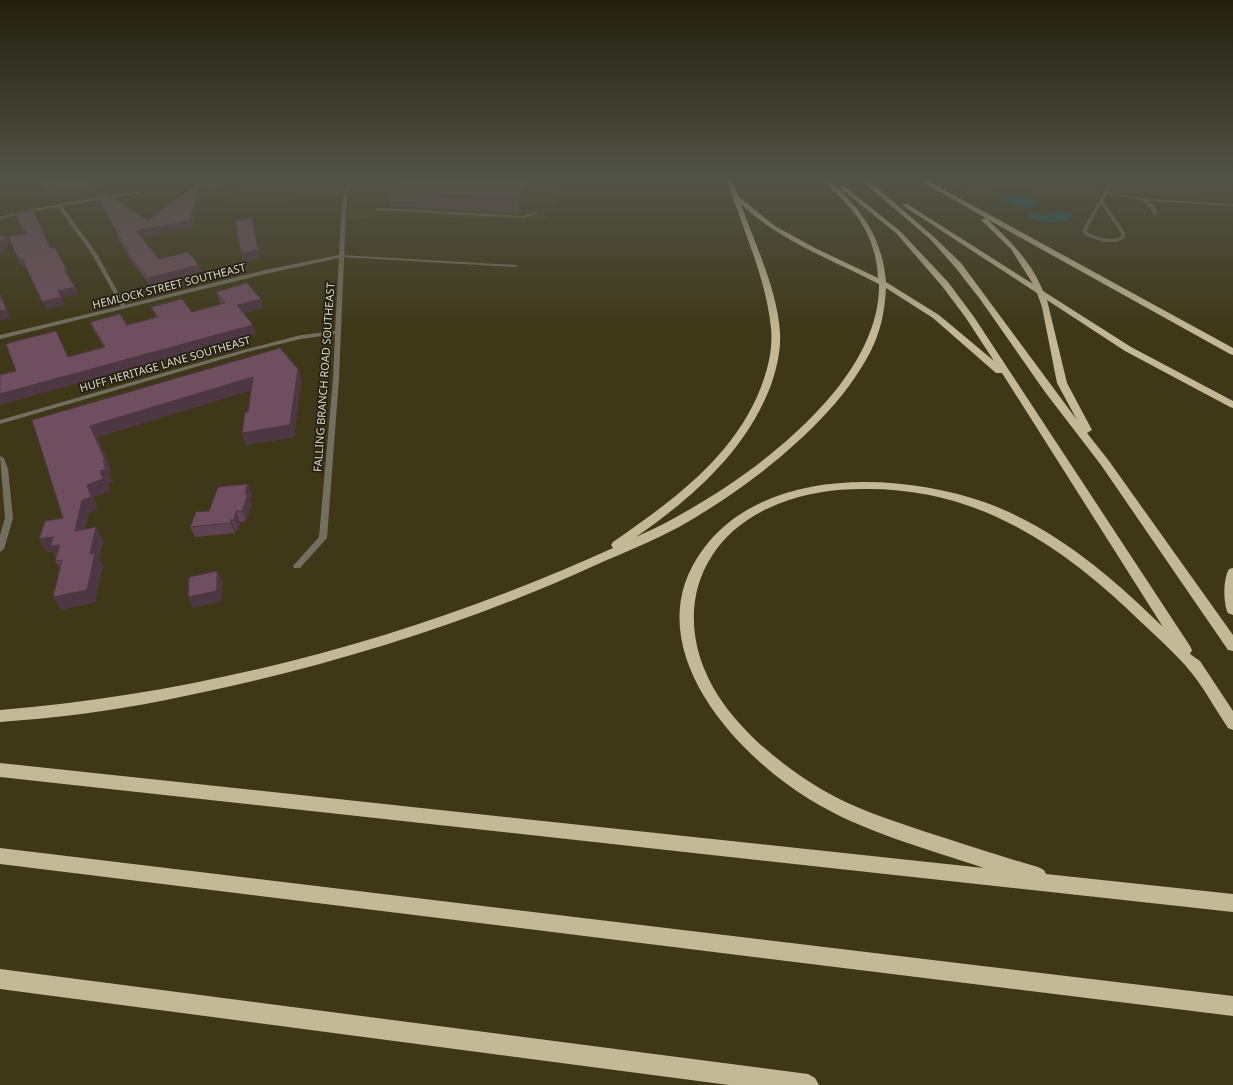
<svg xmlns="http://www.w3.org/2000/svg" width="1233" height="1085" viewBox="0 0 1233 1085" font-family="'Noto Sans',sans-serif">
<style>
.built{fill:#484018}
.water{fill:#085d63}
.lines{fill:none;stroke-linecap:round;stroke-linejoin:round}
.lane{fill:#736f60;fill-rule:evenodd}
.street{fill:#736f60;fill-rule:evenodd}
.highway{fill:#c4b996;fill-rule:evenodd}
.wall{fill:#5f4352}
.shaded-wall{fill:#4d3742}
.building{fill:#6e4e5f;stroke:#4d3742}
.labels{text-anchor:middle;stroke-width:3.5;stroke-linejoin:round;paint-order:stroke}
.far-street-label{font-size:11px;fill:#dfdcca;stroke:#221f12}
</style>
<rect width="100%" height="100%" fill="#3e3818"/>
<path class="built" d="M 276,180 L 568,180 L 547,218 L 538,221 L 390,214 L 349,220 L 350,196 L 229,205 L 243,183 Z
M 945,180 L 1233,180 L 1233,202 L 1144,197 L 1095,190 L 1092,194 L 1004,189 L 970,193 Z"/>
<path class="water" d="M 1007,196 L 1023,197 L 1038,200 L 1032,208 L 1014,206 L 1000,198 Z
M 1056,210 L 1072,215 L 1067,221 C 1057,222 1034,224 1028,215 L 1031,214 L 1050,215 Z"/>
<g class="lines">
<path class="lane" d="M 1111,180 L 1115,180 L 1108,193 L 1151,199 L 1233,204 L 1233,206 L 1148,201 L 1155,206 L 1157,214 L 1155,215 L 1153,214 C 1148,195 1122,197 1106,195 L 1103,201 L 1125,233 L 1125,238 C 1113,246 1096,241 1083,234 L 1084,227 ZM 1101,204 L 1121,233 L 1121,237 C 1109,241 1098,238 1087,232 L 1088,227 Z
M 378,208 L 524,216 L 537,212 L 539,213 L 524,218 L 376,210 L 376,208 Z
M 340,255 L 516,265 L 518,266 L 516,267 L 342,257 L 340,257 Z"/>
<path class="street" d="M 347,180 L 351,180 L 348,191 L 346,211 L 339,379 L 327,538 L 300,568 L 294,568 L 293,566 L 319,537 L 333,379 L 335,334 L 301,339 L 247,352 L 0,424 L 0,420 L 243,350 L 301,335 L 335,331 L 339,258 L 265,274 L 0,339 L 0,335 L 121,306 L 92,254 L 58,207 L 27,212 L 0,219 L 0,217 L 27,210 L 59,204 L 141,191 L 140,193 L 62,206 L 97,254 L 125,305 L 265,270 L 339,255 C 341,230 340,204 347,180 Z
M 0,456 L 4,458 L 8,469 L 13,518 L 4,549 L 0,552 L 0,535 L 5,518 Z"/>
<path class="highway" d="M 727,180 L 733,180 L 738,196 L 775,226 L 815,248 L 878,278 C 877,252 867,226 849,207 C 841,197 831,190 823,180 L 830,180 C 862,211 882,236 886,282 L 939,315 L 994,361 L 966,318 L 942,286 L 896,233 L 840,188 L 840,186 L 844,186 L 900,231 L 948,282 L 974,317 L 1190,646 L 1192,650 L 1190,654 L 1200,661 L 1233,711 L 1233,730 L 1228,728 C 1217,712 1208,695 1197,680 C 1182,659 1160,640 1141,622 C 1063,546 977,487 863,489 C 834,489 805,493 778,504 C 694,537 670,622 719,697 C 744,735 783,766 821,789 C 853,808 888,819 923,831 C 961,843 999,856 1038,867 L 1044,870 L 1046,874 L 1233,894 L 1233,912 L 0,777 L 0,763 L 984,868 C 925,848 862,832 809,799 C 731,751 633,641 704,548 C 765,467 898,472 984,502 C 1054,527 1111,576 1163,627 L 1002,373 L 996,373 L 933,318 L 886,288 C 885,307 882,326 874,344 C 841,418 748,488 679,527 C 653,541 625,552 598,564 C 461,627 313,671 166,700 C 111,711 56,718 0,722 L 0,710 C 210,693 421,635 613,548 L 611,545 L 613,542 C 672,501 734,457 761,387 C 768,368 773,349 771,328 C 766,277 742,228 727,180 ZM 741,204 C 781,242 831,259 879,284 C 881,393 724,498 636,537 C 692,498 746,451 771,385 C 777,368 781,350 780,332 C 777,288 755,245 741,204 Z
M 861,180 L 868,180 L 934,237 L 961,263 L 1077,420 L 1057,383 L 1042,307 L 1037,293 L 902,205 L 907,204 L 1033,284 L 1011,249 L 981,220 L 986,218 L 918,180 L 926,180 L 1233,348 L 1233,355 L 1230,354 L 987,219 C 1010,241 1031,261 1043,291 L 1131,347 L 1233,401 L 1233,408 L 1230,407 L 1125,351 L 1047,300 L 1067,383 L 1092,430 L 1087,433 L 1109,461 L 1233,635 L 1233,651 L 1228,650 L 1101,465 L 1045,392 L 980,299 L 955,267 L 930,239 Z
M 1233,568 L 1233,615 L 1228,613 C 1223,603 1223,579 1229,569 Z
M 0,848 L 1233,996 L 1233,1016 L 0,864 Z
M 0,969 L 808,1074 L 815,1078 L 819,1085 L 729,1085 L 0,989 Z"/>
</g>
<path class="wall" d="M 39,180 L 138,180 L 93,187 L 99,191 L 100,194 L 148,220 L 198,183 L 191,180 L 231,180 L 219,190 L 200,183 L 202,188 L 192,228 L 141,237 L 159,259 L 199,265 L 202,272 L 151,286 L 129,258 L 126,251 L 127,251 L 119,241 L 116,233 L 117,233 L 98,201 L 96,197 L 95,197 L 92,190 L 49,198 Z
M 400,180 L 537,180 L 537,185 L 519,213 L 391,206 L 388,192 Z
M 216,292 L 261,299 L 263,308 L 243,313 L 256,334 L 68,357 L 104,347 L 94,331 L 90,322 L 127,325 L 156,317 L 151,307 L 192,312 L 222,304 L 219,300 Z
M 298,369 L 301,380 L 294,437 L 246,445 L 248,412 L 251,390 L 97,437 L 109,465 L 111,473 L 109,474 L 113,482 L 107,484 L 110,491 L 93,497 L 98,509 L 89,512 L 85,529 L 96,527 L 103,540 L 99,560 L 103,565 L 95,602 L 61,610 L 60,568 L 55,561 L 56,557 L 53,551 L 47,552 L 39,539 L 63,518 L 32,420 Z
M 252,494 L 250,501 L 252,504 L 246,521 L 240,522 L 238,530 L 236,530 L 235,533 L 195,537 L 190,527 L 209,511 Z"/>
<path class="shaded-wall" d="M 108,180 L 138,180 L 91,188 L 90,186 L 92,190 L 49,198 L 47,193 L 87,184 Z
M 224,180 L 231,180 L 219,190 L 217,185 Z
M 254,180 L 264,180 L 252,185 L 251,182 Z
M 530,180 L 537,180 L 537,185 L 519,213 L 518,198 Z
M 200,182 L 202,188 L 192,228 L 139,238 L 136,231 Z
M 99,191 L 101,196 L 95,197 L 93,192 Z
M 252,218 L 254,226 L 261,258 L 243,262 L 241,254 Z
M 6,236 L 10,244 L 0,254 L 0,242 Z
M 22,258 L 26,266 L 22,267 L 18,259 Z
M 199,265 L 202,272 L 151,286 L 148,278 Z
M 64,270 L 67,270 L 71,278 L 68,278 Z
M 75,287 L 78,294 L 62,298 L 65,305 L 47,310 L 42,302 L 58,291 Z
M 1,295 L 5,304 L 11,318 L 0,321 Z
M 261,299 L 263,308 L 240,314 L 237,305 Z
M 253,325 L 256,334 L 0,405 L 0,394 Z
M 298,369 L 301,380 L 294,437 L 246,445 L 242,433 Z
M 253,377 L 257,388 L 97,437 L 109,465 L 111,473 L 109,474 L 113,482 L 107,484 L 110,491 L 93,497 L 98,509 L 89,512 L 82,543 L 75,531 L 82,500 L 87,485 L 100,471 L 103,461 L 90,426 Z
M 248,484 L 252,494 L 250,501 L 252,504 L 246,521 L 242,511 L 245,494 Z
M 236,511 L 240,522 L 238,530 L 234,520 Z
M 231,520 L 236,530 L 235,533 L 230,523 Z
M 96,527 L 103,540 L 99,560 L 103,565 L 95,602 L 61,610 L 53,597 L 90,554 Z
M 53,537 L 60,545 L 58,559 L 53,551 L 47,552 L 39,539 Z
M 217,571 L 222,581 L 222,601 L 193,608 L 188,597 Z"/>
<path class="building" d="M 40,180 L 108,180 L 87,184 L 99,191 L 93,192 L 90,186 L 47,193 Z
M 203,180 L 224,180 L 217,185 Z
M 400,180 L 530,180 L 518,198 L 388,192 Z
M 200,182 L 190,221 L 136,231 L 159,259 L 188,252 L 199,265 L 148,278 L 126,251 L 129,250 L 116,233 L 118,233 L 95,195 L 105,193 L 148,220 Z
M 33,210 L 50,248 L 55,248 L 67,270 L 64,270 L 75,287 L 58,291 L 61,297 L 42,302 L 22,258 L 18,259 L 8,236 L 26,234 L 15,214 Z
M 252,218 L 258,250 L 241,254 L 235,220 Z
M 0,236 L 6,236 L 0,242 Z
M 247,283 L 261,299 L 237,305 L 253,325 L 0,394 L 0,375 L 16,371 L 6,344 L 24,339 L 56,331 L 68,357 L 105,347 L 90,322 L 120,314 L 127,325 L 158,317 L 151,307 L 182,299 L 192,312 L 225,303 L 216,292 Z
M 0,295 L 1,295 L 6,310 L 0,311 Z
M 280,348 L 298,369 L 290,425 L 242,433 L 245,412 L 248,412 L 253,377 L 90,426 L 102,453 L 105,461 L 103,461 L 106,469 L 100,471 L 103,479 L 87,485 L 91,497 L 82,500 L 75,531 L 96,527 L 90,554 L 95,553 L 87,590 L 53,597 L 62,560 L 55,561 L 60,545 L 50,546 L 53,537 L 39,539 L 45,521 L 63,518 L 32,420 Z
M 248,484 L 245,494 L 248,494 L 242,511 L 236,511 L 234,520 L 231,520 L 230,523 L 190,527 L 196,512 L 209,511 L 218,487 Z
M 217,571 L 217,591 L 188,597 L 189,577 Z"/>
<linearGradient id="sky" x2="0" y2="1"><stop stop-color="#221f0d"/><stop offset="0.54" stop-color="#525348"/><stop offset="1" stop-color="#525348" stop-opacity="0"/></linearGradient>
<rect width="1233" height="332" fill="url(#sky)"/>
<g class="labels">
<g class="far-street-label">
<text transform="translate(169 286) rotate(-14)" y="4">HEMLOCK STREET SOUTHEAST</text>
<text transform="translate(165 364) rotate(-16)" y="4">HUFF HERITAGE LANE SOUTHEAST</text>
<text transform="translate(324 377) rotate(-86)" y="4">FALLING BRANCH ROAD SOUTHEAST</text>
</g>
</g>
</svg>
